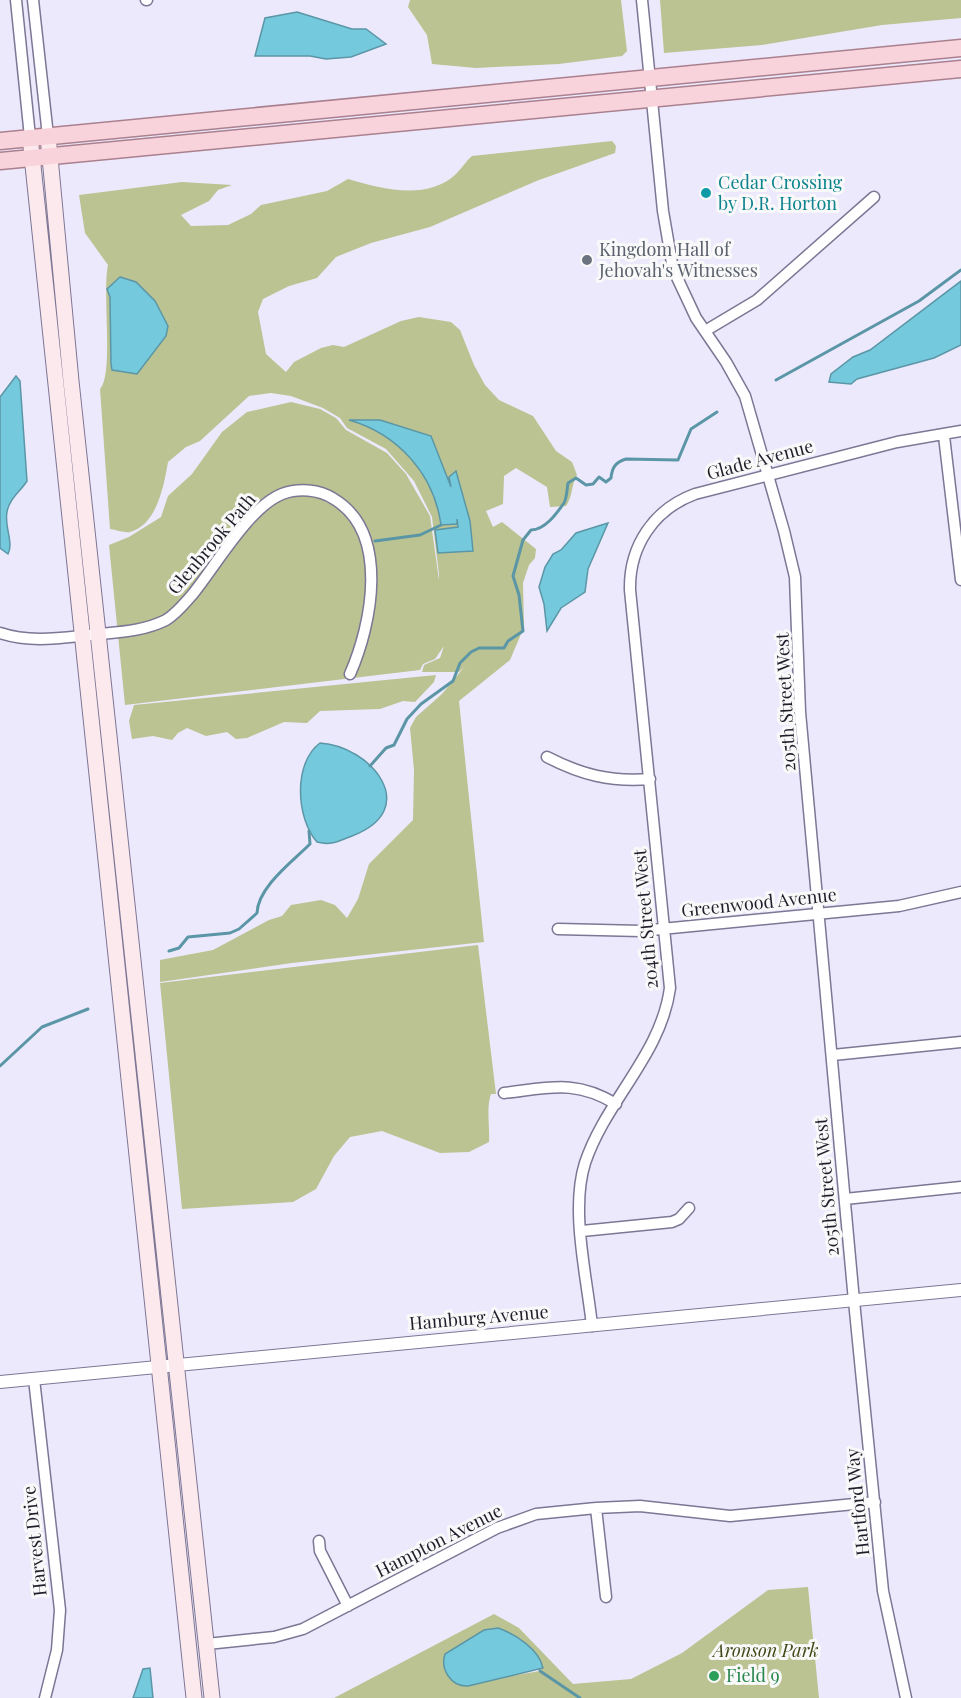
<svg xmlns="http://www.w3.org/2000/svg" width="961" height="1698" viewBox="0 0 961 1698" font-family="'Playfair Display',serif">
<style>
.green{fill:#bac391;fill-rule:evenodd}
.water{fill:#74cadc;stroke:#5b96a7;stroke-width:1.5}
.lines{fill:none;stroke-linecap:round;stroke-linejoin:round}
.stream{stroke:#5b96a7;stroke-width:3}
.minor-casing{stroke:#7d7694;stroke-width:13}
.tertiary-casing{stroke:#7d7694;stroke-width:14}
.secondary-casing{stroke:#7d7694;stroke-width:17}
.primary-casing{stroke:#aa808e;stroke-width:19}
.minor{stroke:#fff;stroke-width:10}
.tertiary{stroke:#fff;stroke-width:12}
.secondary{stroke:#fce9ed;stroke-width:15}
.primary{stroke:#f8d3dc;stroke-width:16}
.culture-dot{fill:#0f9aa8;stroke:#f9f9f9;stroke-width:2}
.worship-dot{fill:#6b7280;stroke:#f9f9f9;stroke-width:2}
.leisure-dot{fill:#2e9e5b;stroke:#f9f9f9;stroke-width:2}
.labels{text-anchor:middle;stroke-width:6;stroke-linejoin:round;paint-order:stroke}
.culture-label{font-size:18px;fill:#0d838f;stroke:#f9f9f9;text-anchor:start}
.worship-label{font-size:18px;fill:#5b616d;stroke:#f9f9f9;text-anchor:start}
.street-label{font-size:18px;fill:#211e2b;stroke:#f9f9f9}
.park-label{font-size:18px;font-style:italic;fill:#424817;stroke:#f9f9f9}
.leisure-label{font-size:18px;fill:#27864d;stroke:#f9f9f9;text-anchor:start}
</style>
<rect width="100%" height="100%" fill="#ede9fd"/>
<path class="green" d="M 410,0 L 621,0 L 627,51 L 622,56 L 559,64 L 476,68 L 432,64 L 427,35 L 408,7 Z
M 660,0 L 961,0 L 961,18 L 882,25 L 762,45 L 664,53 Z
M 612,141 L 616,146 L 615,153 L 539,180 L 430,227 L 371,243 L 336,257 L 317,278 L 289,286 L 263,299 L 258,312 L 266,354 L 286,372 L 294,362 L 321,348 L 333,345 L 344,347 L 401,321 L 419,317 L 451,322 L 460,330 L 474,365 L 485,385 L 499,400 L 533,416 L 556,451 L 572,462 L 577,475 C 571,485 573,496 566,506 L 550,507 L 547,487 L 516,468 L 504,476 L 503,504 L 486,511 L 493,527 L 502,522 L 536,549 L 535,558 L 529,565 L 523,583 L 524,627 L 510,660 L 459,701 L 484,942 L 292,963 L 160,982 L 160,960 L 213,950 L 269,920 L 282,916 L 291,905 L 321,900 L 335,905 L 347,918 L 358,899 L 369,864 L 413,820 L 414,770 L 410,728 L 416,717 L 442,694 L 465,666 L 459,672 L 422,672 L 424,665 L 440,658 L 444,646 L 435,659 L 423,664 L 420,670 L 125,705 L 109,545 L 129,537 L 161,517 L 168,496 L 192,474 L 222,432 L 247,412 L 291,402 L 320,409 L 336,418 L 346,430 L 387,453 L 406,474 L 430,516 L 439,580 L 439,574 L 432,517 L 414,481 L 386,449 L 347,428 L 340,418 L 323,408 L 291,396 L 271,393 L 249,396 L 200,441 L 186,447 L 168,462 C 164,485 157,525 130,532 C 125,533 116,530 110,529 L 100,389 C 114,375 102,292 108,265 L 85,233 L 79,195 L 182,182 L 232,185 L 218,190 L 209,201 L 181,215 L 191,226 L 228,225 L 251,214 L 261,205 L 327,191 L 348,179 C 381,189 428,201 456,174 C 462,168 466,161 472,156 Z
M 436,675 L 434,682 L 415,702 L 403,701 L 380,709 L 320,711 L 307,723 L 284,722 L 247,738 L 236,739 L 227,732 L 206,736 L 187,728 L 178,733 L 172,740 L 153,736 L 132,739 L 129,721 L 134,705 Z
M 478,945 L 496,1094 L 491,1094 C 486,1107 490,1127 489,1142 L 469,1152 L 440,1153 L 382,1131 L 350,1137 L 334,1156 L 316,1189 L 293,1202 L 182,1209 L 160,983 Z
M 808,1587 L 819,1698 L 334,1698 L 494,1614 L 519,1628 L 573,1684 L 631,1679 L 682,1653 L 768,1590 ZM 484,1630 L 540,1671 L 483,1681 L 444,1669 L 445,1654 Z"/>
<path class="water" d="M 297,12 L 352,29 L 366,29 L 386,44 L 351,57 L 326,59 L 310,56 L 255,56 L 265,18 Z
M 120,277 L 136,282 L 155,301 L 168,326 L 166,336 L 137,374 L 112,370 L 111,364 L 110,297 L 107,289 Z
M 961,281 L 961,345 L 934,358 L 857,379 L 851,384 L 829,382 L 831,374 L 853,357 L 870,350 Z
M 16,376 L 20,381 L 27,481 C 20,492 9,499 7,512 C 4,526 14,543 8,554 L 0,548 L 0,397 Z
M 349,420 L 380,420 L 431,436 L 451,487 L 449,477 L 456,471 L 470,521 L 473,551 L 438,553 L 435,530 L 458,527 L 457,519 L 457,524 L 441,525 C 434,474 398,434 349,420 Z
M 608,523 L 588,569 L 585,592 L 561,608 L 547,631 L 544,604 L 539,587 L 545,567 L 553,554 L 561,550 L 576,533 Z
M 320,743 C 371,746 423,809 352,836 C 338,841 332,846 317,842 C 296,818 293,763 320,743 Z
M 498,1628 C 515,1634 539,1649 543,1668 L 468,1686 C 451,1687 440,1669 445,1654 L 484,1630 Z
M 150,1668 L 153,1698 L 133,1698 L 143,1669 Z"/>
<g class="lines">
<path class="stream" d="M 776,380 L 919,301 L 961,270
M 375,541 L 420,535 L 441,525
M 370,766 L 386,748 L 394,745 L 407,719 L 421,704 L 453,681 L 460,663 L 471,652 L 479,648 L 504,648 L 508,641 L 523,631 L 519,595 L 513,576 L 523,540 L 531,530 C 545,530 557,513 564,503 C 567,498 567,488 568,483 L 576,478 L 586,485 L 593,484 L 599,477 L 606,482 L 611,478 C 612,467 616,462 626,459 L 678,460 L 691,429 L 717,412
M 169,951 L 179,948 L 188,937 L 230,933 L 239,929 L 257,913 C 258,887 292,862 310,844 L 309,831
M 0,1066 L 42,1027 L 88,1009
M 540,1671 L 580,1698"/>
<defs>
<path id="minor" d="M 16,0 L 30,137
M 33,0 L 48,136
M 146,0 L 147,0
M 642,0 L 663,211 L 673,269 L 696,318 L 726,362 L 745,396 L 784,531 L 795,577 L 800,712 L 854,1301 L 883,1591 L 906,1698
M 705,331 L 757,300 L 874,197
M 944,436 L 961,580
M 0,633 C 30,643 60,638 90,635 C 116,632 142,632 166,620 C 176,614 184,604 192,595 C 215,567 249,507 282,494 C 298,488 319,489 334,499 C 390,533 372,624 350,674
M 547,757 C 582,775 610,782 650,779
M 558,929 L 641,931 L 899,906 L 961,892
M 833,1055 L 961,1042
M 504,1093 C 549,1088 575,1079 616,1104
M 845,1199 L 961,1187
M 582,1231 L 672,1222 L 679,1219 L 689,1208
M 592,1326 C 587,1277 570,1210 585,1163 C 606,1100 661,1055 670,988 L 630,590 C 629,546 654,509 695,494 L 897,442 L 961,431
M 34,1379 L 60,1610 L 57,1650 L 45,1698
M 596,1508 L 606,1597
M 319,1541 L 320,1551 L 348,1606
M 207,1644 L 274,1637 L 303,1629 L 497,1528 L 536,1514 L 596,1508 L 640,1506 L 730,1516 L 875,1502"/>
<path id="tertiary" d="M 0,1382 L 961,1290"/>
<path id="secondary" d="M 48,136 L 71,381 L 212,1698
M 30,137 L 194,1698"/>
<path id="primary" d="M 0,141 L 961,48
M 0,161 L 961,69"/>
</defs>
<use href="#minor" class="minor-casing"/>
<use href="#tertiary" class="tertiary-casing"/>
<use href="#secondary" class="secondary-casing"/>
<use href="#primary" class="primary-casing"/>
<use href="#minor" class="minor"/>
<use href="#tertiary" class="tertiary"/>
<use href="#secondary" class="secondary"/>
<use href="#primary" class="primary"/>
</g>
<circle class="culture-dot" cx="706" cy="193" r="6"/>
<circle class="worship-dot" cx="587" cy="260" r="6"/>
<circle class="leisure-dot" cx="714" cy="1676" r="6"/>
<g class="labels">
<g class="culture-label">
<text x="718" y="189">Cedar Crossing<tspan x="718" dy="21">by D.R. Horton</tspan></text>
</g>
<g class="worship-label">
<text x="599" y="256">Kingdom Hall of<tspan x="599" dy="21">Jehovah's Witnesses</tspan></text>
</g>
<g class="street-label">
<text transform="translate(760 460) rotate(-15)" y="6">Glade Avenue</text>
<text transform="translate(212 544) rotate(-50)" y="6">Glenbrook Path</text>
<text transform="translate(786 702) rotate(-93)" y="6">205th Street West</text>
<text transform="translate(759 903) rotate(-6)" y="6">Greenwood Avenue</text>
<text transform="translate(646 919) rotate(-95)" y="6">204th Street West</text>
<text transform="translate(827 1187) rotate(-95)" y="6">205th Street West</text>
<text transform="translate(479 1318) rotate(-5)" y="6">Hamburg Avenue</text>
<text transform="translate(858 1502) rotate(-96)" y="6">Hartford Way</text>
<text transform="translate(35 1541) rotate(-96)" y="6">Harvest Drive</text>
<text transform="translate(439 1541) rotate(-27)" y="6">Hampton Avenue</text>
</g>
<g class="park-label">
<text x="766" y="1657">Aronson Park</text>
</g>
<g class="leisure-label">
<text x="726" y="1682">Field 9</text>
</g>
</g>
</svg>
